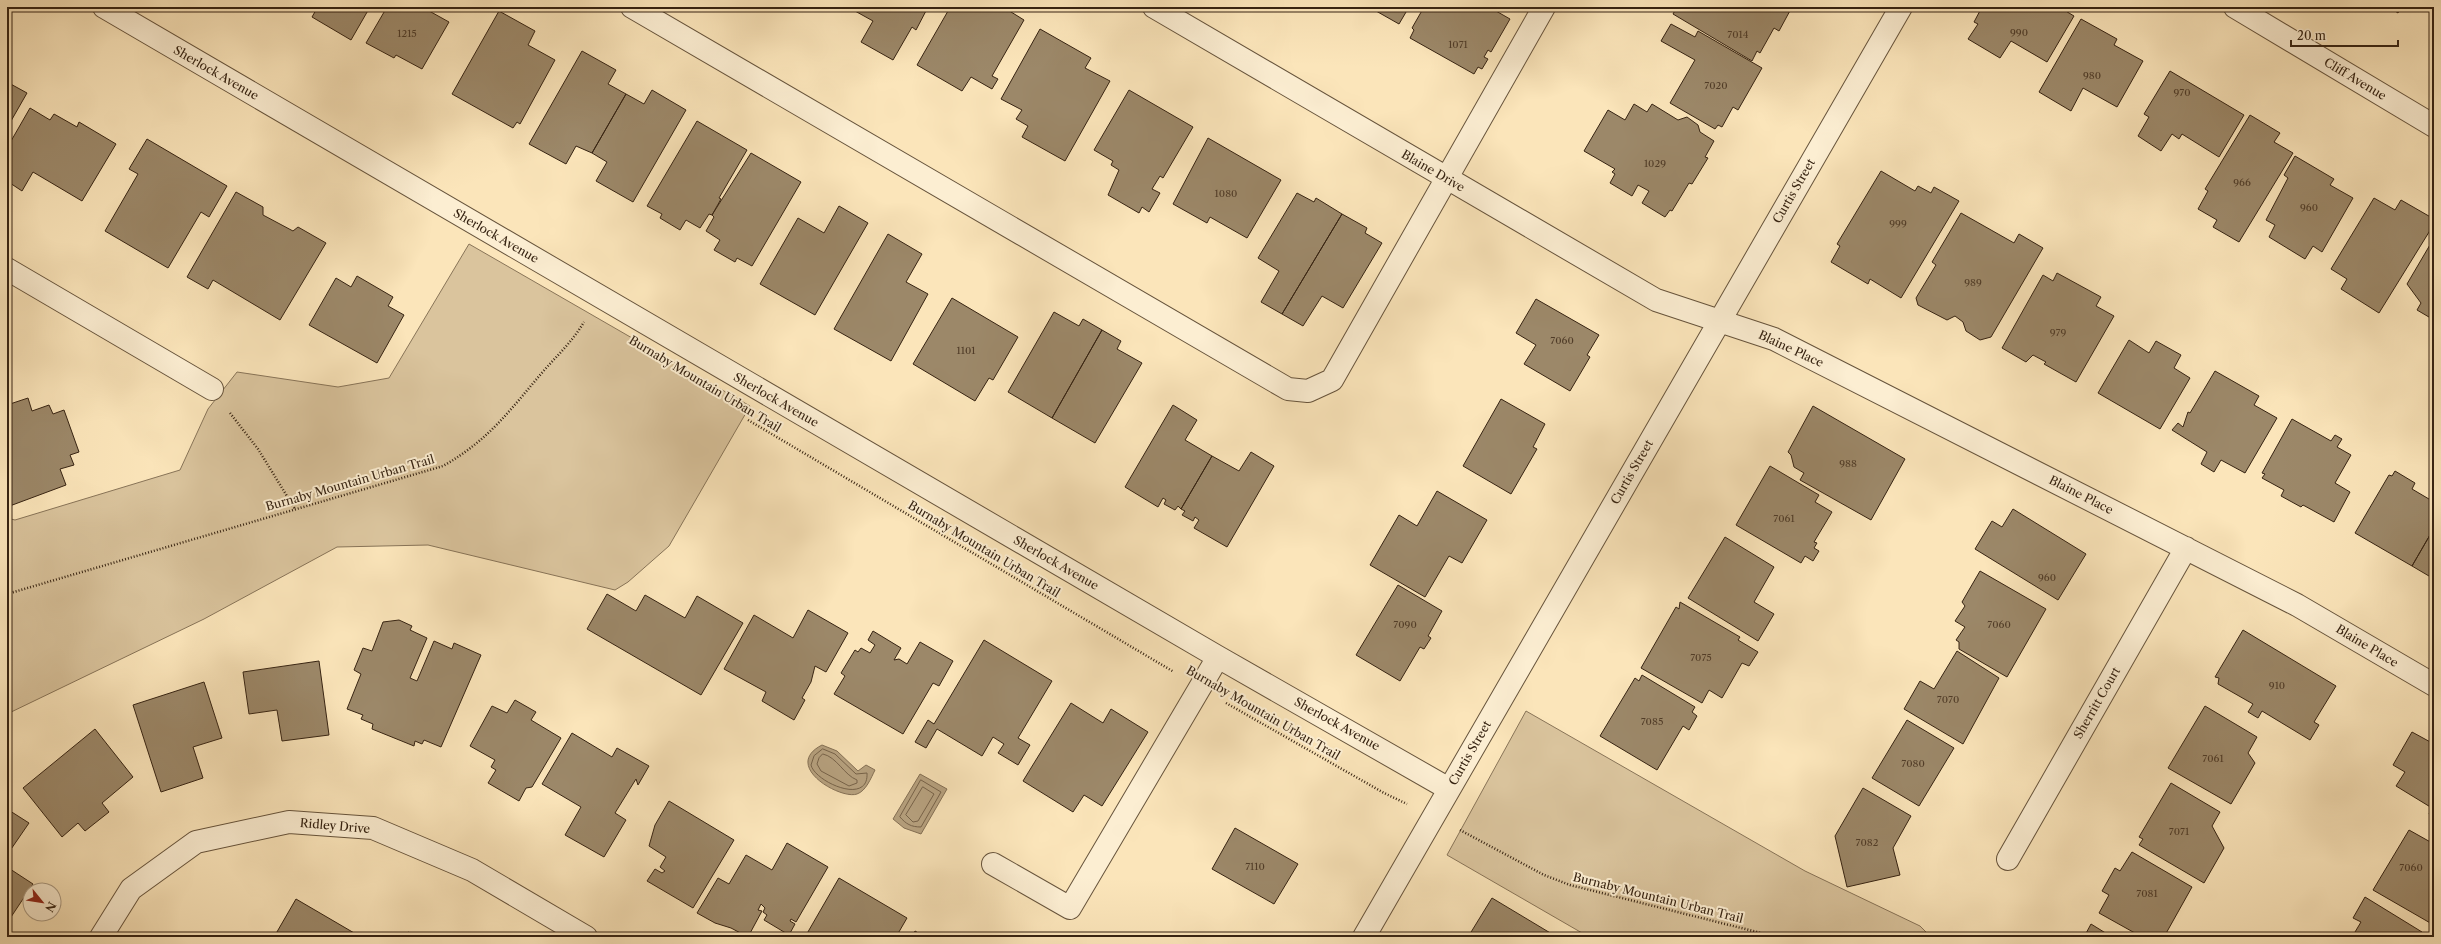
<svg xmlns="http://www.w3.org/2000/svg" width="2441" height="944" viewBox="0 0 2441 944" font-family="'Libre Caslon Text',serif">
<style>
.green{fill:#dac49d;stroke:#887458}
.water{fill:#b8a381;stroke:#847055}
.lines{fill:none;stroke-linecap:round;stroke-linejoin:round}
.shore{stroke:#77634a;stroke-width:1}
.building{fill:#9c8869;stroke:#362312}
.minor-casing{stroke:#67543c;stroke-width:24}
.path{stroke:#362312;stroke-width:2.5;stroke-dasharray:1 2;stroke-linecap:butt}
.minor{stroke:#fceed2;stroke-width:22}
.labels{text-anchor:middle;stroke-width:4;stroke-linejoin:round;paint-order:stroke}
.number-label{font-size:10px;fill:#503c28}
.street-label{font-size:12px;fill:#362312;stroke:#fceed2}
</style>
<rect width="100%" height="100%" fill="#fbe5ba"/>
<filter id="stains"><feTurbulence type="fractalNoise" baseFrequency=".005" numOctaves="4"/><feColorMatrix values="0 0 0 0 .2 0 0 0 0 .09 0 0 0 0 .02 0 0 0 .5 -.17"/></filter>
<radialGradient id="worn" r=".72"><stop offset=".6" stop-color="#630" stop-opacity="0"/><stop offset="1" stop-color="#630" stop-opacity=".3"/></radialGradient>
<path class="green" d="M 469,244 L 750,406 L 669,546 L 628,582 L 615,590 L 428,545 L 337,547 L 204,619 L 7,714 L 7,518 L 15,520 L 180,470 L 208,409 L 237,372 L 338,387 L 389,378 Z
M 1526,711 L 1805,871 L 1920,926 L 1931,937 L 1589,937 L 1447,855 Z"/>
<path class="water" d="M 822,745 L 837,751 L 858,771 L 866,765 L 875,770 C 871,778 866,791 857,794 C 841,800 781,766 822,745 Z
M 920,774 L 947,789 L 921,834 L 904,828 L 893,819 Z"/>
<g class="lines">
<path class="shore" d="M 823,749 L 835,754 L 856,774 L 867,773 C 869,806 815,782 811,765 L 814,756 Z
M 823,754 C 837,757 844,775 857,780 L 857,783 L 849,786 L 821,771 L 817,764 L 819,758 Z
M 921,780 L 941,792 L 921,827 C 911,827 906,824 900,817 Z
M 923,787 L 934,794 L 918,821 L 913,822 L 906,815 Z"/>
</g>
<path class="building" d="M 312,7 L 370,7 L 351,40 L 312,17 L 316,10 Z
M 387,7 L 422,7 L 449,22 L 422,69 L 396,55 L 394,58 L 366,43 Z
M 857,7 L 928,7 L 916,30 L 912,27 L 893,60 L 861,42 L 873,21 L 855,11 Z
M 947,7 L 1003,7 L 1024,20 L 992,76 L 998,79 L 992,89 L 971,77 L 962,91 L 917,65 L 948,11 L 946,10 Z
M 1369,7 L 1409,7 L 1399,24 Z
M 1424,7 L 1489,7 L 1510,19 L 1491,52 L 1488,50 L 1484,57 L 1488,59 L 1482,69 L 1478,67 L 1474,74 L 1410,38 L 1414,30 L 1412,28 Z
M 1677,7 L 1792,7 L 1779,31 L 1774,28 L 1760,53 L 1757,51 L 1752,61 L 1673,14 Z
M 1982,7 L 2059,7 L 2074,16 L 2047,62 L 2011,41 L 2000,58 L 1968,39 L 1978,24 L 1974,22 Z
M 2389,7 L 2401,7 L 2398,13 Z
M 499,11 L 535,31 L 528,45 L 555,60 L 520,124 L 517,122 L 513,128 L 452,94 Z
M 2081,19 L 2117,39 L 2114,45 L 2143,61 L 2117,107 L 2083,88 L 2071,111 L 2039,92 Z
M 1671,24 L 1695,37 L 1698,31 L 1762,68 L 1738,110 L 1733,107 L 1722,127 L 1718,125 L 1715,129 L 1670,103 L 1695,60 L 1661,41 Z
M 1040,29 L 1091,58 L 1085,68 L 1110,81 L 1065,161 L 1022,137 L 1028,126 L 1016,119 L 1022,110 L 1001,99 Z
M 582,51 L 616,70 L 608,84 L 626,94 L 592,153 L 576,146 L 566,164 L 529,144 Z
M 2170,71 L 2244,115 L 2219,157 L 2182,134 L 2179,139 L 2172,134 L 2161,151 L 2138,136 L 2149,117 L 2144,114 Z
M 7,82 L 27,93 L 7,128 Z
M 652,90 L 686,110 L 633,202 L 596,181 L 607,162 L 592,153 L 626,94 L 644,104 Z
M 1129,90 L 1193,127 L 1163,178 L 1160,176 L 1152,189 L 1160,193 L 1149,212 L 1142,207 L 1139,213 L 1108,195 L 1119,170 L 1111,165 L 1113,161 L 1094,150 Z
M 1634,104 L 1647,112 L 1652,104 L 1678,120 L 1687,117 L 1698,125 L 1700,132 L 1714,141 L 1705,157 L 1708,158 L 1692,184 L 1689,183 L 1672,211 L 1670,210 L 1665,217 L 1642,203 L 1649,191 L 1638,185 L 1632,196 L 1610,183 L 1615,174 L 1612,172 L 1615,169 L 1584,151 L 1608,110 L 1625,120 Z
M 30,108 L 50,120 L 54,114 L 77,127 L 79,122 L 116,144 L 82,201 L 33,172 L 22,191 L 7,181 L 7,148 Z
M 2250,115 L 2280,133 L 2274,142 L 2293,153 L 2239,242 L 2213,227 L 2217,220 L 2198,209 L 2208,191 L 2205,189 Z
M 697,121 L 747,150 L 719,198 L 721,199 L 712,215 L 709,214 L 700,228 L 686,220 L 680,230 L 660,218 L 662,214 L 647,206 Z
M 1208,138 L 1281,180 L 1247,238 L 1210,217 L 1207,223 L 1173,204 Z
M 147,139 L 227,186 L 209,217 L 201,212 L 168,268 L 105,231 L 138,174 L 129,169 Z
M 751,153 L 801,182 L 752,266 L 737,258 L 735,262 L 714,250 L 720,240 L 706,231 L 714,217 L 712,215 Z
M 2295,156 L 2334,179 L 2330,185 L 2353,198 L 2322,252 L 2313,246 L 2305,259 L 2269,237 L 2275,225 L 2266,220 L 2288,178 L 2284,175 Z
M 1881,171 L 1915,191 L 1918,186 L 1931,193 L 1934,187 L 1959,201 L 1901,298 L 1870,279 L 1868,284 L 1831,262 L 1840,246 L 1837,244 Z
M 236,192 L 263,207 L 263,215 L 293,231 L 298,227 L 326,243 L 280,320 L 213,280 L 208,289 L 187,277 Z
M 1297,193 L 1314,202 L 1316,198 L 1342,214 L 1282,314 L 1261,302 L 1279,271 L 1258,258 Z
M 2374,198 L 2395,210 L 2401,200 L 2434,219 L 2434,224 L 2379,313 L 2341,289 L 2347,279 L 2331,269 Z
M 839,206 L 868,223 L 815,315 L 760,284 L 798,218 L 824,233 Z
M 1961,213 L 2014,243 L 2019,234 L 2043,248 L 1991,337 L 1980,340 L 1966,331 L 1963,322 L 1955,316 L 1947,320 L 1918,305 L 1916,298 L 1936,265 L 1932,262 Z
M 1342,214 L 1367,228 L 1365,233 L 1382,243 L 1343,308 L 1322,296 L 1303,326 L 1282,314 Z
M 888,234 L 922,254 L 906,282 L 928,294 L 891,361 L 834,329 Z
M 2434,238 L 2434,320 L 2417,310 L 2421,303 L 2407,284 Z
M 2057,273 L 2101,297 L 2096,306 L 2114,316 L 2076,382 L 2044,364 L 2046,362 L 2033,355 L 2026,362 L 2002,348 L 2043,275 L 2053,281 Z
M 357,276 L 393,297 L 388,306 L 404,315 L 377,363 L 309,325 L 336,278 L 351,287 Z
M 952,298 L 1018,337 L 993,380 L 989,378 L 975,401 L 913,364 Z
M 1536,299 L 1599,335 L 1587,355 L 1590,357 L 1570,391 L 1524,364 L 1536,345 L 1516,333 Z
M 1054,312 L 1079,326 L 1083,319 L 1102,330 L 1052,418 L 1008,392 Z
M 1102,330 L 1121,341 L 1117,349 L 1142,363 L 1095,443 L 1052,418 Z
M 2129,340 L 2149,353 L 2156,341 L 2181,355 L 2174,368 L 2190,378 L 2160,429 L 2098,393 Z
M 2215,371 L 2259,396 L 2254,405 L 2277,418 L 2245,473 L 2221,460 L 2214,472 L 2201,464 L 2207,452 L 2172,430 L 2178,423 L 2183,427 L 2188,412 L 2190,413 Z
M 28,398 L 32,411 L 49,405 L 53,414 L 64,410 L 79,452 L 70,455 L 74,465 L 60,469 L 66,485 L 7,507 L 7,405 Z
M 1501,399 L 1545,424 L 1533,447 L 1537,449 L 1511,494 L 1463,466 Z
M 1173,405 L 1197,420 L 1185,440 L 1212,456 L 1181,509 L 1178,506 L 1175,510 L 1164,504 L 1166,500 L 1163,498 L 1158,507 L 1125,487 Z
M 1813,406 L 1905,459 L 1871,520 L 1800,480 L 1804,473 L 1794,467 L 1791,455 L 1788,452 Z
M 2292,419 L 2331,441 L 2335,435 L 2342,439 L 2337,447 L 2351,455 L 2335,483 L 2350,492 L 2334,522 L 2303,505 L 2301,507 L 2281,496 L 2284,490 L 2262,478 L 2265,474 L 2262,473 Z
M 1251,452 L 1274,466 L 1227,547 L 1194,528 L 1199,520 L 1195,517 L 1193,521 L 1182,515 L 1185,511 L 1181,509 L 1212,456 L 1239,471 Z
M 1770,466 L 1819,495 L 1815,502 L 1832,512 L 1814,542 L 1817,543 L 1814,548 L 1819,551 L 1813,561 L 1805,556 L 1801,563 L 1736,525 Z
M 2395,471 L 2415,483 L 2412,489 L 2434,502 L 2434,528 L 2412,566 L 2355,533 L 2389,475 L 2392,476 Z
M 1437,491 L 1487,520 L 1462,563 L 1449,556 L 1425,597 L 1370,565 L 1399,515 L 1417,526 Z
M 2013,509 L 2086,554 L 2058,600 L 1975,549 L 1992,521 L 2002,527 Z
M 2434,528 L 2434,579 L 2412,566 Z
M 1725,537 L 1774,567 L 1754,602 L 1774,614 L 1758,641 L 1688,598 Z
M 1980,571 L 2046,609 L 2007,677 L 1959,649 L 1959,642 L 1956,640 L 1965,627 L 1955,621 L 1965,606 L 1962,602 Z
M 1398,585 L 1442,611 L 1428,636 L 1431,638 L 1424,649 L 1420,647 L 1400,681 L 1356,655 Z
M 607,594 L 636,611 L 645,595 L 685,618 L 697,596 L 743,623 L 701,695 L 587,629 Z
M 1680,602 L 1740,637 L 1738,640 L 1758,652 L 1749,666 L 1742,663 L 1722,698 L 1709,690 L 1702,703 L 1641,668 L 1676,607 L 1679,609 Z
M 808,610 L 848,633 L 826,672 L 815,666 L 811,682 L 802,698 L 805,700 L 794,720 L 762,701 L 766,692 L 724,669 L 754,615 L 793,638 Z
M 399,620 L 412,626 L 410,630 L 427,638 L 410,678 L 417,681 L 434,641 L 452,649 L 454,643 L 481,655 L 441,747 L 424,740 L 422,744 L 415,741 L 414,746 L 372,729 L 373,724 L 361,719 L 363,715 L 347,709 L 361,674 L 354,670 L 363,648 L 372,651 L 383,622 Z
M 2243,630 L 2336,686 L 2314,722 L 2319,725 L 2310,740 L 2262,711 L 2258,718 L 2248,712 L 2253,704 L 2218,684 L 2219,678 L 2215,677 Z
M 873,631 L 901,648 L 894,660 L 899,659 L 907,664 L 920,642 L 953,661 L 939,686 L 933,683 L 903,734 L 834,694 L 845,676 L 841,673 L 855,650 L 858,652 L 861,648 L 870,653 L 875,645 L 868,640 Z
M 984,640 L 1052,681 L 1018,738 L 1030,745 L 1018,765 L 998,753 L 1004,744 L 993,737 L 982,756 L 937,729 L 926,748 L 915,742 L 928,720 L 934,724 Z
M 1957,651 L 1999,678 L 1963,744 L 1904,709 L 1920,681 L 1934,689 Z
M 319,661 L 329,735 L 282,741 L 277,710 L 249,714 L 243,672 Z
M 1642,675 L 1695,707 L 1692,712 L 1697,716 L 1689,730 L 1683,726 L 1657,770 L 1600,736 L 1635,678 L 1639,681 Z
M 204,682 L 222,738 L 193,747 L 203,778 L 161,792 L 133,705 Z
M 515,700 L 536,712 L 531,720 L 561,738 L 532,787 L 526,788 L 519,801 L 488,783 L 496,770 L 491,767 L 495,760 L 470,746 L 492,706 L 507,713 Z
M 1071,703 L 1103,723 L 1111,709 L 1148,732 L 1102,806 L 1084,795 L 1073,812 L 1023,781 Z
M 2205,706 L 2257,737 L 2248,753 L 2255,763 L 2231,804 L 2168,768 Z
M 1907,720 L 1954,748 L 1919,806 L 1872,778 Z
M 95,729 L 133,777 L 102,803 L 109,812 L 85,831 L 78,823 L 62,837 L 23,788 Z
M 2412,732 L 2434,744 L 2434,817 L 2429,814 L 2432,808 L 2396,786 L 2405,772 L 2393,765 Z
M 572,733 L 612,757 L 617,748 L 649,766 L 638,785 L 636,779 L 615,813 L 626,820 L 604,857 L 565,835 L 581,807 L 542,784 Z
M 2171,783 L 2220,812 L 2212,826 L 2224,848 L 2204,883 L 2139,845 L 2143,839 L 2139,837 Z
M 1863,788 L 1911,816 L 1893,848 L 1900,875 L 1847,887 L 1835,836 Z
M 669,801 L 734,840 L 693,908 L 647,881 L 655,869 L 662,873 L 665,871 L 660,867 L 666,857 L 649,846 L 655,825 Z
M 7,809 L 29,823 L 7,855 Z
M 1235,828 L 1298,864 L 1274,904 L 1212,869 Z
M 2409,830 L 2434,844 L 2434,921 L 2432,924 L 2373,890 Z
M 787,843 L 828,867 L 796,922 L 791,919 L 790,921 L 795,924 L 789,935 L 764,920 L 767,915 L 763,912 L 765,908 L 761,904 L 758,910 L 762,911 L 748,937 L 731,928 L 715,923 L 697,913 L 718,878 L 729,884 L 746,855 L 772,870 Z
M 2132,852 L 2192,887 L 2164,937 L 2142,937 L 2099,913 L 2109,895 L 2102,891 L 2115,868 L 2120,871 Z
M 7,867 L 33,884 L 11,917 L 7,914 Z
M 839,878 L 907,918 L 896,937 L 805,937 Z
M 2365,897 L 2422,932 L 2419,937 L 2352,937 L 2361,922 L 2353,918 Z
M 1492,898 L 1557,937 L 1468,937 Z
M 296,899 L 361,937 L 274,937 Z
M 2091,924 L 2112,937 L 2084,937 Z
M 915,931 L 925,937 L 912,937 Z
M 408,932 L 417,937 L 405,937 Z"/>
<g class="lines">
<defs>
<path id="minor" d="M 104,7 L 1218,657 L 1449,789
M 632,7 L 1288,389 L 1308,391 L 1332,380 L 1544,7
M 1154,7 L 1656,300 L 1774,339 L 2297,605 L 2434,685
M 2235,7 L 2434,126
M 7,269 L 212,389
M 2008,859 L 2186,548
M 993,864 L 1070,908 L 1218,657
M 101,937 L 131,889 L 196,842 L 289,822 L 373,828 L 472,870 L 586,937
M 1364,937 L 1901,7"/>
</defs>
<use href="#minor" class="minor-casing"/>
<path class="path" d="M 230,413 L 258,449 L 295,509
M 748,420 L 1174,672
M 7,594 L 443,466 C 491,439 512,407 547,367 C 560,353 574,339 584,322
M 1226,703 L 1384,793 L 1407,804
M 1460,830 L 1544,875 L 1570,885 L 1777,937"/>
<use href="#minor" class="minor"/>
</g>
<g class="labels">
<g class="number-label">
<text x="2019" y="36">990</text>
<text x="407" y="37">1215</text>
<text x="1738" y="38">7014</text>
<text x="1458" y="48">1071</text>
<text x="2092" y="79">980</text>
<text x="1716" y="89">7020</text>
<text x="2182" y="96">970</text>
<text x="1655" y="167">1029</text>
<text x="2242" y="186">966</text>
<text x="1226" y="197">1080</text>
<text x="2309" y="211">960</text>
<text x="1898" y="227">999</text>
<text x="1973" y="286">989</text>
<text x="2058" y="336">979</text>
<text x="1562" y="344">7060</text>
<text x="966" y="354">1101</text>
<text x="1848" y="467">988</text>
<text x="1784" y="522">7061</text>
<text x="2047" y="581">960</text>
<text x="1405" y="628">7090</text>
<text x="1999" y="628">7060</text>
<text x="1701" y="661">7075</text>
<text x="2277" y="689">910</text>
<text x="1948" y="703">7070</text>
<text x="1652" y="725">7085</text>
<text x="2213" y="762">7061</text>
<text x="1913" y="767">7080</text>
<text x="2179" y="835">7071</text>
<text x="1867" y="846">7082</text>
<text x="1255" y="870">7110</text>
<text x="2411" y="871">7060</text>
<text x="2147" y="897">7081</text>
</g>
<g class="street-label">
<text transform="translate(216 73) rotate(30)" y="4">Sherlock Avenue</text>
<text transform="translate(2355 79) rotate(31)" y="4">Cliff Avenue</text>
<text transform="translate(1433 171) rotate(30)" y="4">Blaine Drive</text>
<text transform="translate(1794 191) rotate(-60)" y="4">Curtis Street</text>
<text transform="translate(496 236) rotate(30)" y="4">Sherlock Avenue</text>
<text transform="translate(1791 349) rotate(25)" y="4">Blaine Place</text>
<text transform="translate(705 384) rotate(31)" y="4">Burnaby Mountain Urban Trail</text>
<text transform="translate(776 400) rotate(30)" y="4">Sherlock Avenue</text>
<text transform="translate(1632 472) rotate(-60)" y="4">Curtis Street</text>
<text transform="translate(350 483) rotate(-16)" y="4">Burnaby Mountain Urban Trail</text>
<text transform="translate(2081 495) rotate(27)" y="4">Blaine Place</text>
<text transform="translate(984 549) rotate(31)" y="4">Burnaby Mountain Urban Trail</text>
<text transform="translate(1056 563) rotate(30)" y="4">Sherlock Avenue</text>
<text transform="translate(2367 646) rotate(31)" y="4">Blaine Place</text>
<text transform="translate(2097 703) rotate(-60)" y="4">Sherritt Court</text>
<text transform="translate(1263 713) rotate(30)" y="4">Burnaby Mountain Urban Trail</text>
<text transform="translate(1337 724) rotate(29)" y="4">Sherlock Avenue</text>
<text transform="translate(1470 753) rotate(-60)" y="4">Curtis Street</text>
<text transform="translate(335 826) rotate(5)" y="4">Ridley Drive</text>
<text transform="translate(1658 898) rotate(14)" y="4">Burnaby Mountain Urban Trail</text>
</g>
</g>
<rect width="2441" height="944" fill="none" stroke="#fbe5ba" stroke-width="24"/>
<rect x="8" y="8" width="2425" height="928" fill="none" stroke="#362312" stroke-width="2"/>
<rect x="12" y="12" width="2417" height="920" fill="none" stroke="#362312"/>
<g transform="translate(42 902) rotate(120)"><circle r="19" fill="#fceed2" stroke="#ad9d85"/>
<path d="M0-3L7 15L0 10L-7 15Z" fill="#8f2418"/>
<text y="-6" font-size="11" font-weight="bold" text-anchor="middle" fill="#362312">N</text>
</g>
<path d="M2291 40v6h107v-6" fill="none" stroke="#362312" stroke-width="2"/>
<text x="2297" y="40" font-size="12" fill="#362312" stroke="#fceed2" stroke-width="3" paint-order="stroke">20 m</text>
<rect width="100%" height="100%" filter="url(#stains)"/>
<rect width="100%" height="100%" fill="url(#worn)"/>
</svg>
